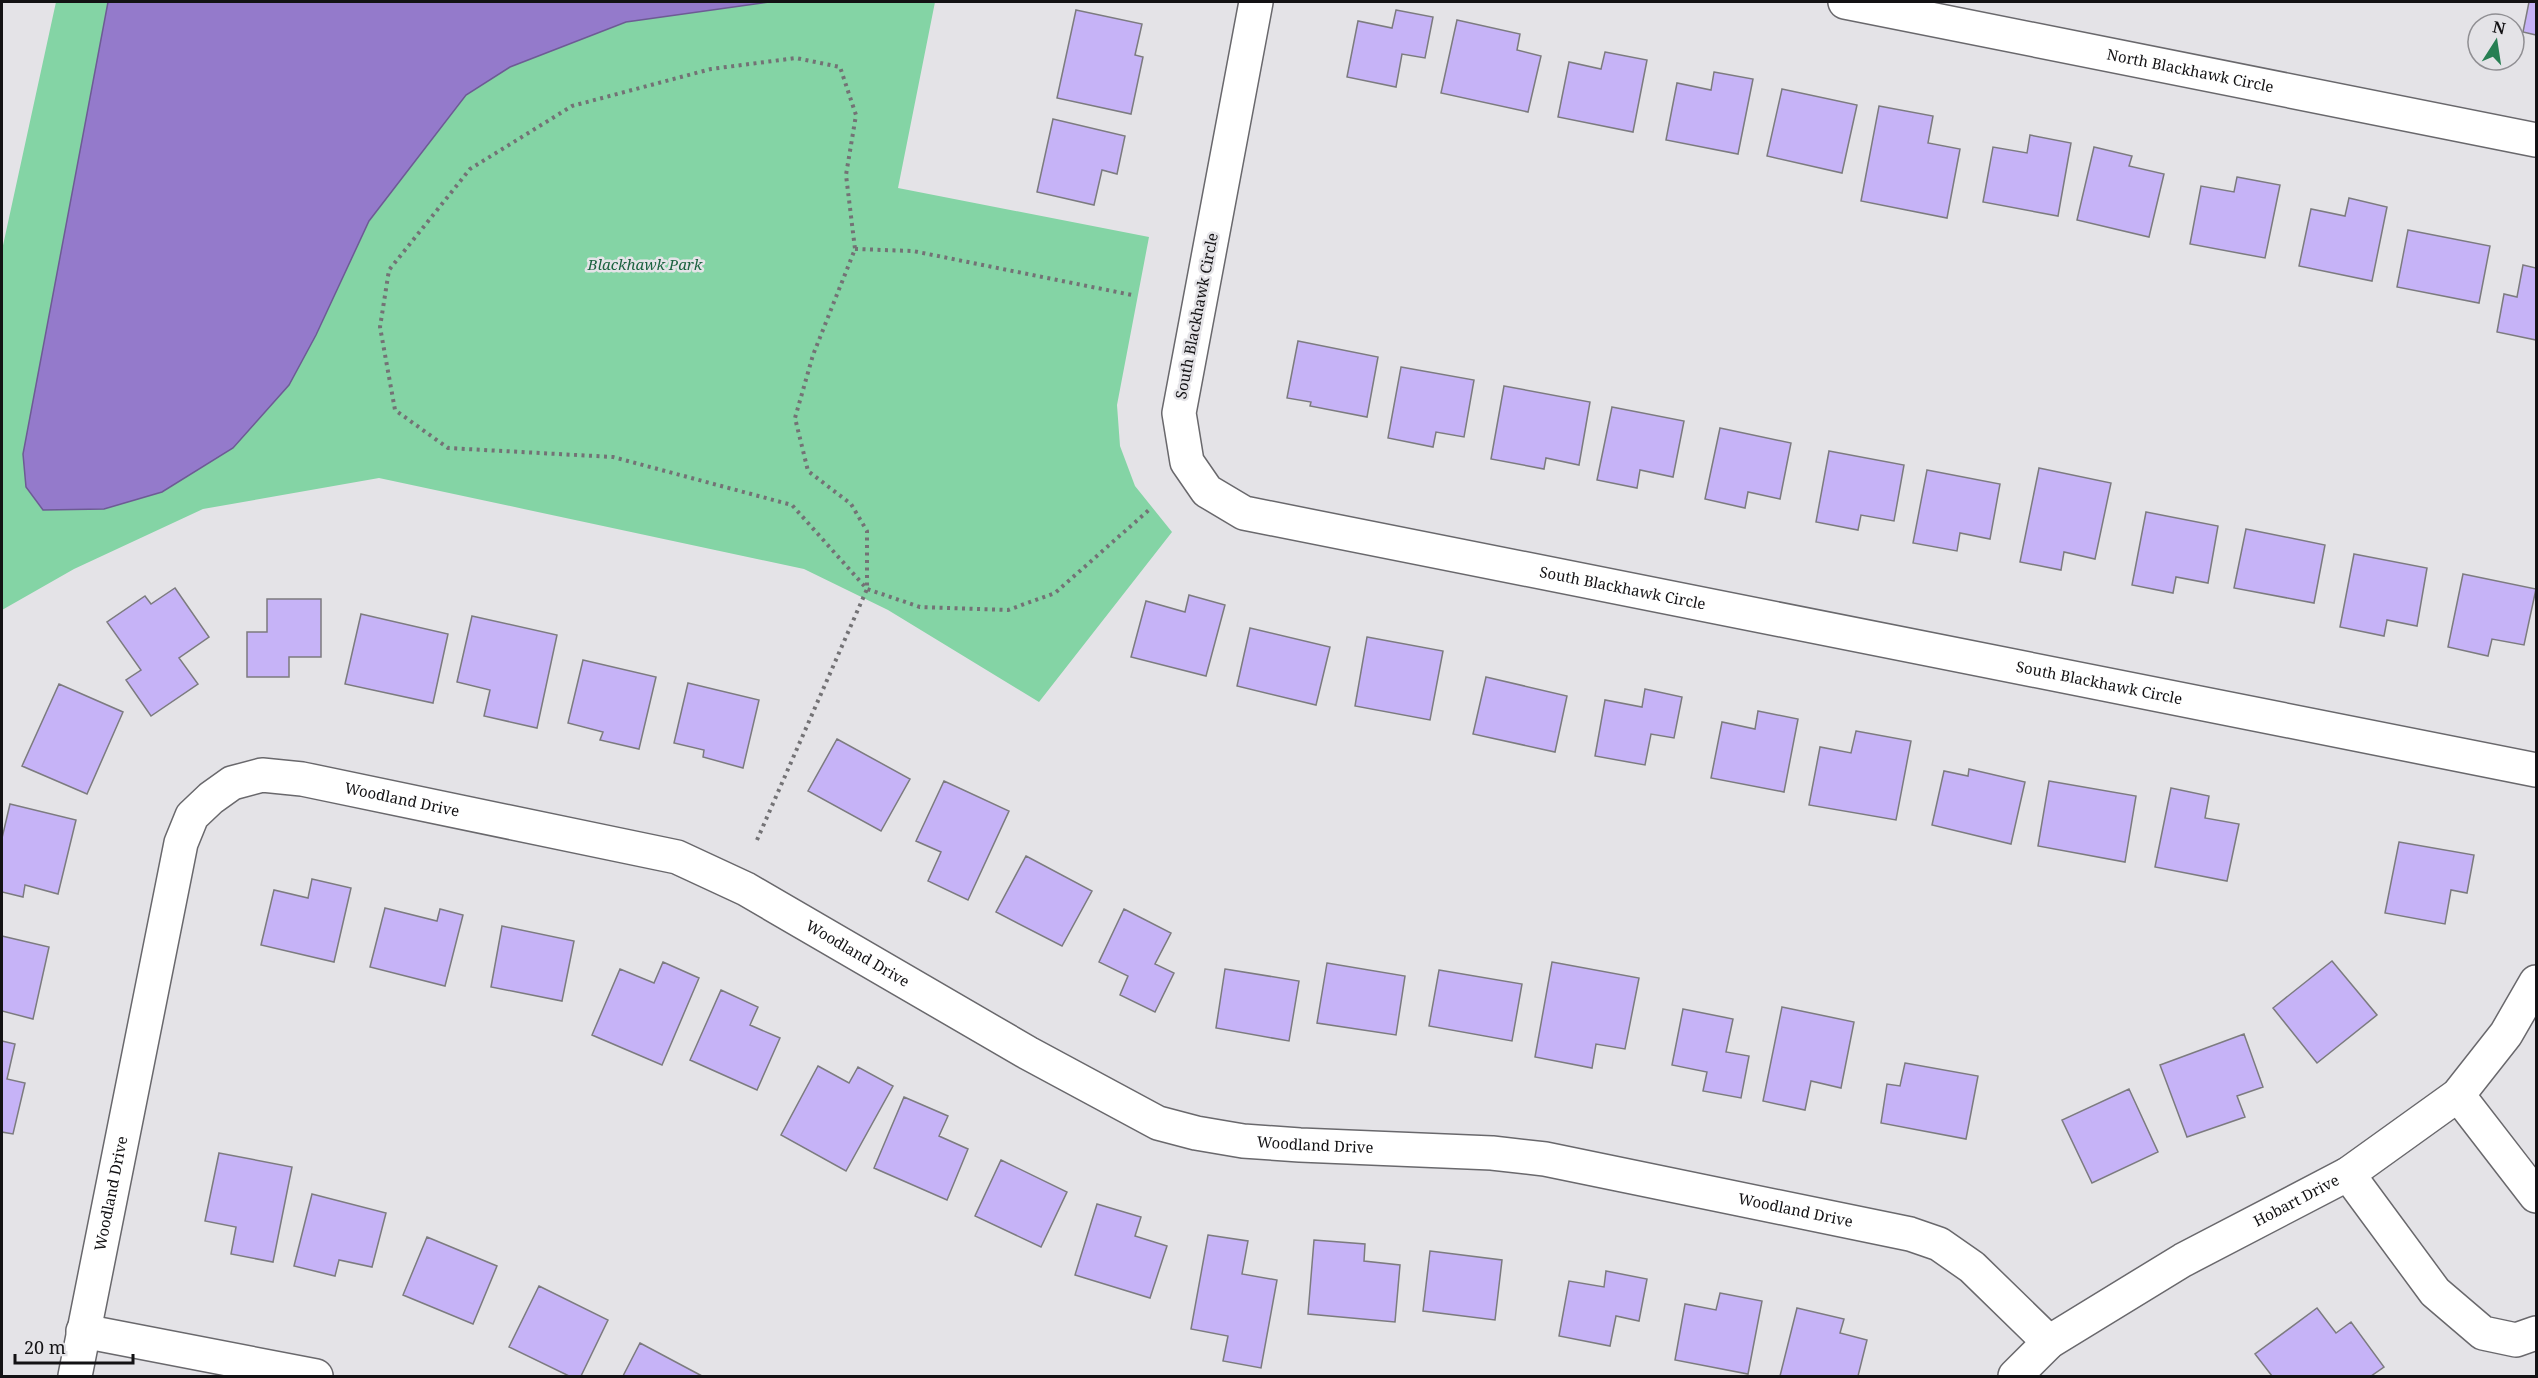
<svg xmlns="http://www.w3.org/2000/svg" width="2538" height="1378" viewBox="0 0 2538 1378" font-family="'Noto Serif',serif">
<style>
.green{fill:#84d4a5}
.water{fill:#947acb;stroke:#6d5b94;stroke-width:1.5}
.building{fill:#c6b3f7;stroke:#7c7b7f;stroke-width:1.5}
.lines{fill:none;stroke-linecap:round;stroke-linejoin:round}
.minor-casing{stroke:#69686c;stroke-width:36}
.path{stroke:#737275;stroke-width:4;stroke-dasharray:3 4.5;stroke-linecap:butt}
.minor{stroke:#fff;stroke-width:33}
.labels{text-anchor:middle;stroke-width:5;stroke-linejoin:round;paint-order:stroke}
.street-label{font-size:15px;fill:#131214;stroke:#e4e3e7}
.park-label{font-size:15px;font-style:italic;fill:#1b623f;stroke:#e4e3e7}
</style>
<rect width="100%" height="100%" fill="#e4e3e7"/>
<path class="green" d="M 56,2 L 935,2 L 898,188 L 1149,237 L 1117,405 L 1120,446 L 1135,486 L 1172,532 L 1039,702 L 888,610 L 804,569 L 379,478 L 203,509 L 74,569 L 2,610 L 2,250 Z"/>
<path class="water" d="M 108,2 L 769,2 L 626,22 L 510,67 L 466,95 L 369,221 L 316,335 L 289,385 L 233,448 L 162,492 L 104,509 L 43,510 L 26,487 L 23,454 Z"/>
<path class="building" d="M 2529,2 L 2536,2 L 2536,35 L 2523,32 Z
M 1076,10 L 1142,24 L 1135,55 L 1143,57 L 1131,114 L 1057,98 Z
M 1396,10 L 1433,17 L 1425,58 L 1402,54 L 1396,87 L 1347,77 L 1358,21 L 1392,28 Z
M 1457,20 L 1520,34 L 1517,50 L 1541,56 L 1528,112 L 1441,93 Z
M 1605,52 L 1647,60 L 1633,132 L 1558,117 L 1569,62 L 1601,69 Z
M 1714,72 L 1753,79 L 1738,154 L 1666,140 L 1677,83 L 1711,90 Z
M 1782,89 L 1857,105 L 1842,173 L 1767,156 Z
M 1879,106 L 1933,116 L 1928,143 L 1960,149 L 1947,218 L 1861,201 Z
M 1053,119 L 1125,136 L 1117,174 L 1102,170 L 1094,205 L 1037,192 Z
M 2030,135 L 2071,143 L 2058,216 L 1983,202 L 1993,147 L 2027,153 Z
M 2094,147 L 2132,156 L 2129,166 L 2164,174 L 2149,237 L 2077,220 Z
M 2237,177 L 2280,185 L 2265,258 L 2190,244 L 2201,186 L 2234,192 Z
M 2349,198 L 2387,207 L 2372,281 L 2299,266 L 2311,209 L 2345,216 Z
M 2408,230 L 2490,246 L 2479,303 L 2397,287 Z
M 2523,265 L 2536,268 L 2536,340 L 2497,332 L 2504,294 L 2517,297 Z
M 1298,341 L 1378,357 L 1367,417 L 1310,406 L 1311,402 L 1287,398 Z
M 1401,367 L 1474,380 L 1464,437 L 1436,432 L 1433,447 L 1388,438 Z
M 1504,386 L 1590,402 L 1579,465 L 1546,458 L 1544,469 L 1491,459 Z
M 1612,407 L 1684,421 L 1673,477 L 1640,470 L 1637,488 L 1597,480 Z
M 1720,428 L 1791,443 L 1780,499 L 1748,492 L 1745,508 L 1705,499 Z
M 1829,451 L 1904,465 L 1894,521 L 1861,515 L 1858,530 L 1816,522 Z
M 2039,468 L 2111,483 L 2095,559 L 2064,552 L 2061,570 L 2020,562 Z
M 1927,470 L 2000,484 L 1990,539 L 1960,533 L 1957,551 L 1913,543 Z
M 2146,512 L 2218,526 L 2208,583 L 2176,577 L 2173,593 L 2132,585 Z
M 2246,529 L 2325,545 L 2314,603 L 2234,588 Z
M 2354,554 L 2427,568 L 2417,626 L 2387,620 L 2384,636 L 2340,627 Z
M 2463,574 L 2536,589 L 2524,645 L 2492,639 L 2488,656 L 2448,647 Z
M 175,588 L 209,637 L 179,658 L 198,684 L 151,716 L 126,680 L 141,670 L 107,622 L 145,596 L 151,604 Z
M 1189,595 L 1225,605 L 1206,676 L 1131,657 L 1146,601 L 1185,612 Z
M 267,599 L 321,599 L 321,657 L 289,657 L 289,677 L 247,677 L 247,632 L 267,632 Z
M 361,614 L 448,634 L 433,703 L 345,684 Z
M 472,616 L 557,635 L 537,728 L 484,716 L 490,690 L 457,682 Z
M 1250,628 L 1330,647 L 1316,705 L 1237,686 Z
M 1367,637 L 1443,651 L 1430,720 L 1355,706 Z
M 583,660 L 656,677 L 639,749 L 600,740 L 603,732 L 568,723 Z
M 1486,677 L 1567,696 L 1555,752 L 1473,734 Z
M 688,683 L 759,700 L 743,768 L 703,757 L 704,750 L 674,743 Z
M 59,684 L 123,712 L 87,794 L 22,766 Z
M 1645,689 L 1682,697 L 1674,738 L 1651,734 L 1645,765 L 1595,756 L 1605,700 L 1642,707 Z
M 1758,711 L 1798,719 L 1784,792 L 1711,778 L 1722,722 L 1755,729 Z
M 1856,731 L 1911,741 L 1896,820 L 1809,805 L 1820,747 L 1851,753 Z
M 837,739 L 910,779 L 881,831 L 808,791 Z
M 1969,769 L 2025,782 L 2011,844 L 1932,825 L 1944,771 L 1968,776 Z
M 944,781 L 1009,811 L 968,900 L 928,881 L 941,852 L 916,841 Z
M 2049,781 L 2136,796 L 2125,862 L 2038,846 Z
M 2171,788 L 2209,796 L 2205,818 L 2239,824 L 2227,881 L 2155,867 Z
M 10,804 L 76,820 L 58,894 L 25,885 L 23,897 L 2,892 L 2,838 Z
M 2399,842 L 2474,855 L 2467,893 L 2451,890 L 2445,924 L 2385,913 Z
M 1026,856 L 1092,891 L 1062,946 L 996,912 Z
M 312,879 L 351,888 L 334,962 L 261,945 L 274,890 L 308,898 Z
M 385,908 L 437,921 L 440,909 L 463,915 L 445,986 L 370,967 Z
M 1124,909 L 1171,933 L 1155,964 L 1174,973 L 1155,1012 L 1120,995 L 1128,976 L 1099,962 Z
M 502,926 L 574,941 L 562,1001 L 491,987 Z
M 2,936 L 49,947 L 33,1019 L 2,1011 Z
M 2332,961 L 2377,1015 L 2317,1063 L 2273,1008 Z
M 663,962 L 699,978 L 662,1065 L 592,1035 L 620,969 L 654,983 Z
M 1552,962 L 1639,978 L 1625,1049 L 1596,1044 L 1592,1068 L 1535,1057 Z
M 1327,963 L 1405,976 L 1396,1035 L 1317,1023 Z
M 1225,969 L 1299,981 L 1289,1041 L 1216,1028 Z
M 1439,970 L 1522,984 L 1512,1041 L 1429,1026 Z
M 721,990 L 758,1007 L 750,1025 L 780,1038 L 757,1090 L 690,1060 Z
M 1782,1007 L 1854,1022 L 1841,1088 L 1811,1081 L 1805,1110 L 1763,1101 Z
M 1683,1009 L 1733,1019 L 1726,1052 L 1749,1056 L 1741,1098 L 1703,1091 L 1707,1072 L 1672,1065 Z
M 2244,1034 L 2263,1087 L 2237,1096 L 2245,1117 L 2187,1137 L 2160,1065 Z
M 2,1041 L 15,1044 L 7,1079 L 25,1083 L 13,1134 L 2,1132 Z
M 1905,1063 L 1978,1076 L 1966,1139 L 1881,1123 L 1887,1084 L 1900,1086 Z
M 818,1066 L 849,1083 L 858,1067 L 893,1086 L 846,1171 L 781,1135 Z
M 2129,1089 L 2158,1152 L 2092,1183 L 2062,1120 Z
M 904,1097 L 948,1116 L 939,1136 L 968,1149 L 947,1200 L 874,1168 Z
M 219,1153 L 292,1167 L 273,1262 L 231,1254 L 236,1227 L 205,1221 Z
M 1001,1160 L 1067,1192 L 1041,1247 L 975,1216 Z
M 312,1194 L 386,1213 L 372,1267 L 339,1260 L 335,1276 L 294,1266 Z
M 1097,1204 L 1141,1217 L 1135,1236 L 1167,1246 L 1150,1298 L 1075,1275 Z
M 1208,1235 L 1248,1241 L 1242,1274 L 1277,1280 L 1261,1368 L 1223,1361 L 1228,1336 L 1191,1329 Z
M 427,1237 L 497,1266 L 473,1324 L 403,1295 Z
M 1314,1240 L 1365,1244 L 1364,1261 L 1400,1265 L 1395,1322 L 1308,1314 Z
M 1430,1251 L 1502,1260 L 1495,1320 L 1423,1311 Z
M 1606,1271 L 1647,1279 L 1639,1321 L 1616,1316 L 1610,1346 L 1559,1336 L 1569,1281 L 1604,1287 Z
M 539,1286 L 608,1320 L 581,1376 L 569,1376 L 509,1347 Z
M 1720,1293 L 1762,1301 L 1748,1374 L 1675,1360 L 1685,1304 L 1716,1310 Z
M 1797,1308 L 1844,1319 L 1840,1333 L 1867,1340 L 1858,1376 L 1780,1376 Z
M 2317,1308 L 2336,1333 L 2351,1322 L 2384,1367 L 2371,1376 L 2272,1376 L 2255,1354 Z
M 640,1343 L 702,1376 L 623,1376 Z"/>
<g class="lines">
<defs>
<g id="minor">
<path id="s1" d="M 1256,2 L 1179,413 L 1187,462 L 1207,491 L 1244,513 L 2536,770"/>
<path id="s2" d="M 1845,2 L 2536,140"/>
<path d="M 2458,1095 L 2536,1196"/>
<path d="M 2348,1174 L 2435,1292 L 2483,1333 L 2516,1340 L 2536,1333"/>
<path d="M 83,1331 L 316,1376"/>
<path id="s3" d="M 75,1376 L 181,843 L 192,816 L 211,798 L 232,783 L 262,775 L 302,779 L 677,857 L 746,889 L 1028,1053 L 1158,1123 L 1196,1133 L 1243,1141 L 1300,1145 L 1492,1153 L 1545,1159 L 1910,1234 L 1939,1244 L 1972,1267 L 2049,1342"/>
<path id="s4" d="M 2015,1376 L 2049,1342 L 2183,1260 L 2348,1174 L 2458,1095 L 2506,1034 L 2536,982"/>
</g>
</defs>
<use href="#minor" class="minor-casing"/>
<path class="path" d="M 855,249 L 913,251 L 1132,295
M 757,840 L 867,589 L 867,531 L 851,504 L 808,471 L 795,418 L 813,355 L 855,249 L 846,175 L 856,115 L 840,67 L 796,58 L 711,69 L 572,106 L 470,169 L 389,270 L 380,327 L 395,410 L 448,448 L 613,457 L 792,505 L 867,589 L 920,607 L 1008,610 L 1055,593 L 1150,509"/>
<use href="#minor" class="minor"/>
</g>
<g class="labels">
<g class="street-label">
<text dy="5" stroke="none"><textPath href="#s2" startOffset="352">North Blackhawk Circle</textPath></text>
<text transform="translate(1197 316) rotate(-79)" y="5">South Blackhawk Circle</text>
<text dy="5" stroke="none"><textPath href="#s1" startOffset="932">South Blackhawk Circle</textPath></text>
<text dy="5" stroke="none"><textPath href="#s1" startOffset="1418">South Blackhawk Circle</textPath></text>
<text dy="5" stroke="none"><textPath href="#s3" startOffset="798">Woodland Drive</textPath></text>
<text dy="5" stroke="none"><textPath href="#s3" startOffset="1284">Woodland Drive</textPath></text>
<text dy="5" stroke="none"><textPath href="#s3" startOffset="1788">Woodland Drive</textPath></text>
<text dy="5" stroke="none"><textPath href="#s3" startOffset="186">Woodland Drive</textPath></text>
<text dy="5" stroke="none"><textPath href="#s4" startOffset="333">Hobart Drive</textPath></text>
<text dy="5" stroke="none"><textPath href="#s3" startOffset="2274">Woodland Drive</textPath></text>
</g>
<g class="park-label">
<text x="645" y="270">Blackhawk Park</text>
</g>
</g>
<rect width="2538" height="1378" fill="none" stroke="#131214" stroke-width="6"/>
<g transform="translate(2496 42) rotate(12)"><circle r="28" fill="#e4e3e7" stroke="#908f93" stroke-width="1.5"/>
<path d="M0-4.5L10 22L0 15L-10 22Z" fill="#277f53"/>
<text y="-9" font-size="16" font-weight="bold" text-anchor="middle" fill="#131214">N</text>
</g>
<path d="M15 1354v9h118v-9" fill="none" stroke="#131214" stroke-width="3"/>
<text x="24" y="1354" font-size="18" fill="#131214" stroke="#e4e3e7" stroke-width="4.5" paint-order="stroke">20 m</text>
</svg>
